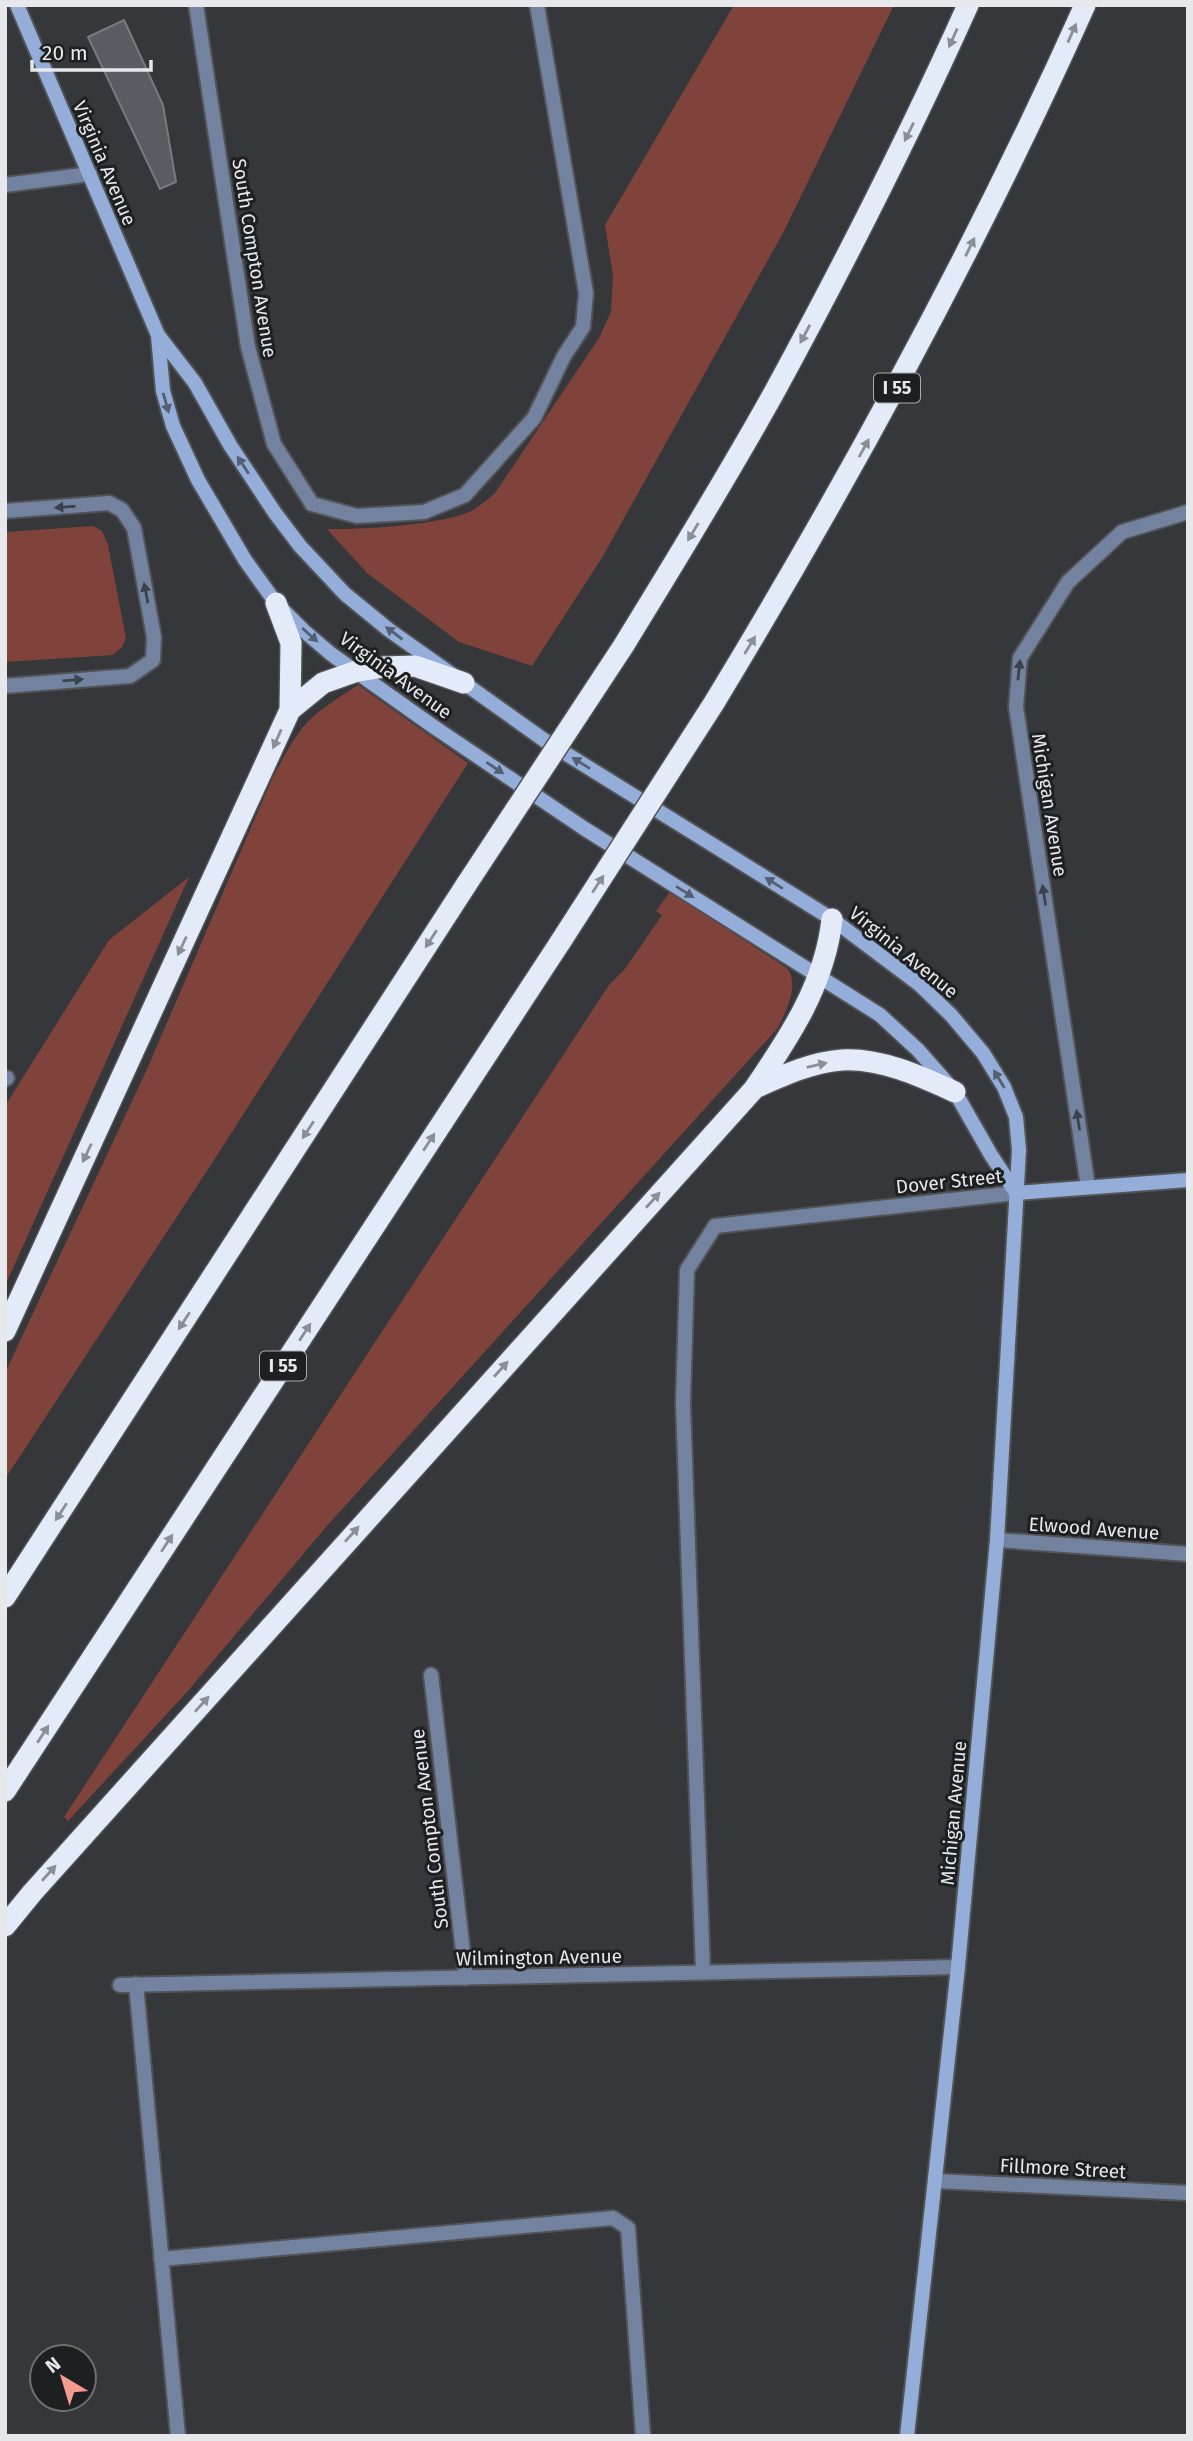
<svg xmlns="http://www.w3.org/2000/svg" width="1193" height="2441" viewBox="0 0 1193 2441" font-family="'Fira Sans',sans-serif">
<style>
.green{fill:#80433c}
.building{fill:#595c60;stroke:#777a7e;stroke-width:2}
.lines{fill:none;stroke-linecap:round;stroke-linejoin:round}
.lane-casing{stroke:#515357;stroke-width:18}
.street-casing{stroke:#515357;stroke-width:18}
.secondary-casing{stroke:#515357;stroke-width:18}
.highway-casing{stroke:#515357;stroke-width:24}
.lane{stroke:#73839f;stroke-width:14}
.street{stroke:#73839f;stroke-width:14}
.secondary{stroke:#94aed9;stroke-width:14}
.highway{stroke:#e3ebf9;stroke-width:21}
.highway-bridge-casing{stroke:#515357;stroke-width:24;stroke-linecap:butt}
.highway-bridge{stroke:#e3ebf9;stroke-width:21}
.oneway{fill:#8a8f97}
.oneway2{fill:#535f73}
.oneway3{fill:#3c424c}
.labels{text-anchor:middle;stroke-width:6;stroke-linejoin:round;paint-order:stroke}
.shield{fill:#1e1f20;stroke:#abacae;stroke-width:2}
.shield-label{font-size:18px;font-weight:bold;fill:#e7e8eb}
.street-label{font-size:19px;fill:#e7e8eb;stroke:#1e1f20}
</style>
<rect width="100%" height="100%" fill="#35373b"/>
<path class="green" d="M 734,5 L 894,5 L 783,233 L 603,556 L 532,666 L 459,642 L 367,573 L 327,529 C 359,530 446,525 473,510 C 481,505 488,499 495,493 L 599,338 L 611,312 L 613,276 L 605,225 Z
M 93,526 L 102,531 L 108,545 L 126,638 L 122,647 L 113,655 L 5,662 L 5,532 Z
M 358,685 L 468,763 L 216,1157 L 5,1479 L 5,1373 L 147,1069 L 272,779 C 282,761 291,741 304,726 C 319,709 340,697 358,685 Z
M 189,877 L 5,1286 L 5,1106 L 109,940 Z
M 670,892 L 788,969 C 799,987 786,1012 777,1029 L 326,1527 L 187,1692 L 68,1821 L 64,1817 L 609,985 L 625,969 L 662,915 L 656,911 Z"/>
<path class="building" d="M 124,20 L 163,105 L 176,182 L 160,189 L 88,37 Z"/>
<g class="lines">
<defs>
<path id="lane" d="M 5,185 L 90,174
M 312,504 L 357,516 L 424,512 L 465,495 L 534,418 L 564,356 L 583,327 L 586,293 L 537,5
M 5,1079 L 7,1078
M 703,1972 L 683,1403 L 687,1270 L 715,1226
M 136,1984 L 178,2436
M 161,2259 L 613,2218 L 628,2228 L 643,2436"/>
<path id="street" d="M 196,5 L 248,347 L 274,444 L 312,504
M 5,511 L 109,503 L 122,510 L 134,528 L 154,637 L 153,660 L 130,676 L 5,686
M 1088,1187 L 1016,707 L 1020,658 L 1068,582 L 1122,532 L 1188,512
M 715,1226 L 1016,1193
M 997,1540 L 1188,1554
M 431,1675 L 466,1978
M 120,1985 L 958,1967
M 936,2181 L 1188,2193"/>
<path id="secondary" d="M 17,5 L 158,335 L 195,383 L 230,445 L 275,513 L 300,546 L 345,594 L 389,630 L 464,683 L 544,740 L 832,919 L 920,985 L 951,1015 L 983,1053 L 1004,1087 L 1016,1117 L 1019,1150 L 997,1540 L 958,1967 L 907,2436
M 158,336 L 163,391 L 173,426 L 198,480 L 245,560 L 276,603 L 304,631 L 331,654 L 434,727 L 585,829 L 880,1015 L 918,1050 L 955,1092 L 991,1155 L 1016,1193
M 1016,1193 L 1188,1180"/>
<path id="highway" d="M 624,645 C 676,560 728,476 776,389 C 844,264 909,136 968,5
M 714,703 C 851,477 977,246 1085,5
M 290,710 L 323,683 L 357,671 L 383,667 L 415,666 L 464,683
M 755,1088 C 782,1076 812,1062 842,1060 C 881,1058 920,1076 955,1092
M 5,1331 L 290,710 L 291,643 L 276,603
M 5,1597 L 468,882
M 5,1791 L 561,941
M 5,1926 L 32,1893 L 754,1089 C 790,1036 825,984 832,919"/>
</defs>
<use href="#lane" class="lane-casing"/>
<use href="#street" class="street-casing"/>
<use href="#secondary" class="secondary-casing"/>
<use href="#highway" class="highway-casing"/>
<use href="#lane" class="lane"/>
<use href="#street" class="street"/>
<use href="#secondary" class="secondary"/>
<use href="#highway" class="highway"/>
<defs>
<path id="highway-bridge" d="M 468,882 L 624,645
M 561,941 L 714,703"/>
</defs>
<use href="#highway-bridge" class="highway-bridge-casing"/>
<use href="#highway-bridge" class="highway-bridge"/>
</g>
<defs><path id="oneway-solid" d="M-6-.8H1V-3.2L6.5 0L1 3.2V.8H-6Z" transform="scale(1.75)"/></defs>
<g class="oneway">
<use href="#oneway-solid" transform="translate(1072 33) rotate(-66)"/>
<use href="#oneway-solid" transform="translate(953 38) rotate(114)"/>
<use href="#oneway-solid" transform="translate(909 132) rotate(116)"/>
<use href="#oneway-solid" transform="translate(970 247) rotate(-64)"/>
<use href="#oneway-solid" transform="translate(805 334) rotate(118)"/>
<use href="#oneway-solid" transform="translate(864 448) rotate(-61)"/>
<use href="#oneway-solid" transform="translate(693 532) rotate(121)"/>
<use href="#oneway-solid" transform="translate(750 645) rotate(-59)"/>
<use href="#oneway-solid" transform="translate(277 739) rotate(114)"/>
<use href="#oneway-solid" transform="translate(598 884) rotate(-57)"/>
<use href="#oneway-solid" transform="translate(431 939) rotate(123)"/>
<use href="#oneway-solid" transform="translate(182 946) rotate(115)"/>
<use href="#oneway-solid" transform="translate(817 1065) rotate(-13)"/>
<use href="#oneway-solid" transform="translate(308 1130) rotate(123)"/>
<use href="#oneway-solid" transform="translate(429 1142) rotate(-57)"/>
<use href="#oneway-solid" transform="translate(87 1153) rotate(115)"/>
<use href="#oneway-solid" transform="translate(653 1200) rotate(-48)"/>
<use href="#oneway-solid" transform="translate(184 1321) rotate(123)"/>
<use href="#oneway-solid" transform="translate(305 1332) rotate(-57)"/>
<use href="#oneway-solid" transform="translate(501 1369) rotate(-48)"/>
<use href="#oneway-solid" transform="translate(61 1512) rotate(123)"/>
<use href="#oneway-solid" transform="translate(352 1534) rotate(-48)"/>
<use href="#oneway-solid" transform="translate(167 1543) rotate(-57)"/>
<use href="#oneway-solid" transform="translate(202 1704) rotate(-48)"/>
<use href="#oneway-solid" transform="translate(43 1734) rotate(-57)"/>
<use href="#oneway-solid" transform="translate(49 1873) rotate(-48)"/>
</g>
<g class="oneway2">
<use href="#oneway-solid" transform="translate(166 403) rotate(74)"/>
<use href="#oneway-solid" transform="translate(243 465) rotate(-123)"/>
<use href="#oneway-solid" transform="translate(394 633) rotate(-143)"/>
<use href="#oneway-solid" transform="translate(310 635) rotate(42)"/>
<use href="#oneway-solid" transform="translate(581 763) rotate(-148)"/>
<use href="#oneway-solid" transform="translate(495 768) rotate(34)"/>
<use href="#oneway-solid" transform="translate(774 883) rotate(-148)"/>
<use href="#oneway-solid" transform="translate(685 892) rotate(32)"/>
<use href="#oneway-solid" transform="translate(999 1079) rotate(-121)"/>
</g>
<g class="oneway3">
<use href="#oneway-solid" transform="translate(65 507) rotate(176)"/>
<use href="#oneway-solid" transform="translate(146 593) rotate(-101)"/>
<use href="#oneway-solid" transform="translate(1019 670) rotate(-84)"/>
<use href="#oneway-solid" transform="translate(73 680) rotate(-5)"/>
<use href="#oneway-solid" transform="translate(1044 895) rotate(-99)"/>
<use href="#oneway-solid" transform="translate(1078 1120) rotate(-99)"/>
</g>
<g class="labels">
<g class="shield">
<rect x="874" y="373.5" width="46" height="29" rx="5"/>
<rect x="260" y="1351.5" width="46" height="29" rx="5"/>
</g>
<g class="shield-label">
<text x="897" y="394">I 55</text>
<text x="283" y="1372">I 55</text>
</g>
<g class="street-label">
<text transform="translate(105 163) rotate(67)" y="7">Virginia Avenue</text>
<text transform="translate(255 258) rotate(81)" y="7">South Compton Avenue</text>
<text transform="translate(396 675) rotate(36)" y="7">Virginia Avenue</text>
<text transform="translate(1050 805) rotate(81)" y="7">Michigan Avenue</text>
<text transform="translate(904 952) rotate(39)" y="7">Virginia Avenue</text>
<text transform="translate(949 1181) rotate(-6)" y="7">Dover Street</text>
<text transform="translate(1094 1528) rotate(4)" y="7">Elwood Avenue</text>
<text transform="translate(953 1813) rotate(-85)" y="7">Michigan Avenue</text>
<text transform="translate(429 1829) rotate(-97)" y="7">South Compton Avenue</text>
<text transform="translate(539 1957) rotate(-1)" y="7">Wilmington Avenue</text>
<text transform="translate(1063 2168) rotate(3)" y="7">Fillmore Street</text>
</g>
</g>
<rect width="1193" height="2441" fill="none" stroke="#e7e8eb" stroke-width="14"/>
<g transform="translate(63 2378) rotate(322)"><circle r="33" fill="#1e1f20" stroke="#6e6f71" stroke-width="2"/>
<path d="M0-5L12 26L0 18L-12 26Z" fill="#f59c90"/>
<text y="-10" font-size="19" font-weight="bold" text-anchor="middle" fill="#e7e8eb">N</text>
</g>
<path d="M32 60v10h119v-10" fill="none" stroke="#e7e8eb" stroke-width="3.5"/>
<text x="42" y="60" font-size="21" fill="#e7e8eb" stroke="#1e1f20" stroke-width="5" paint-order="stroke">20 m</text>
</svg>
